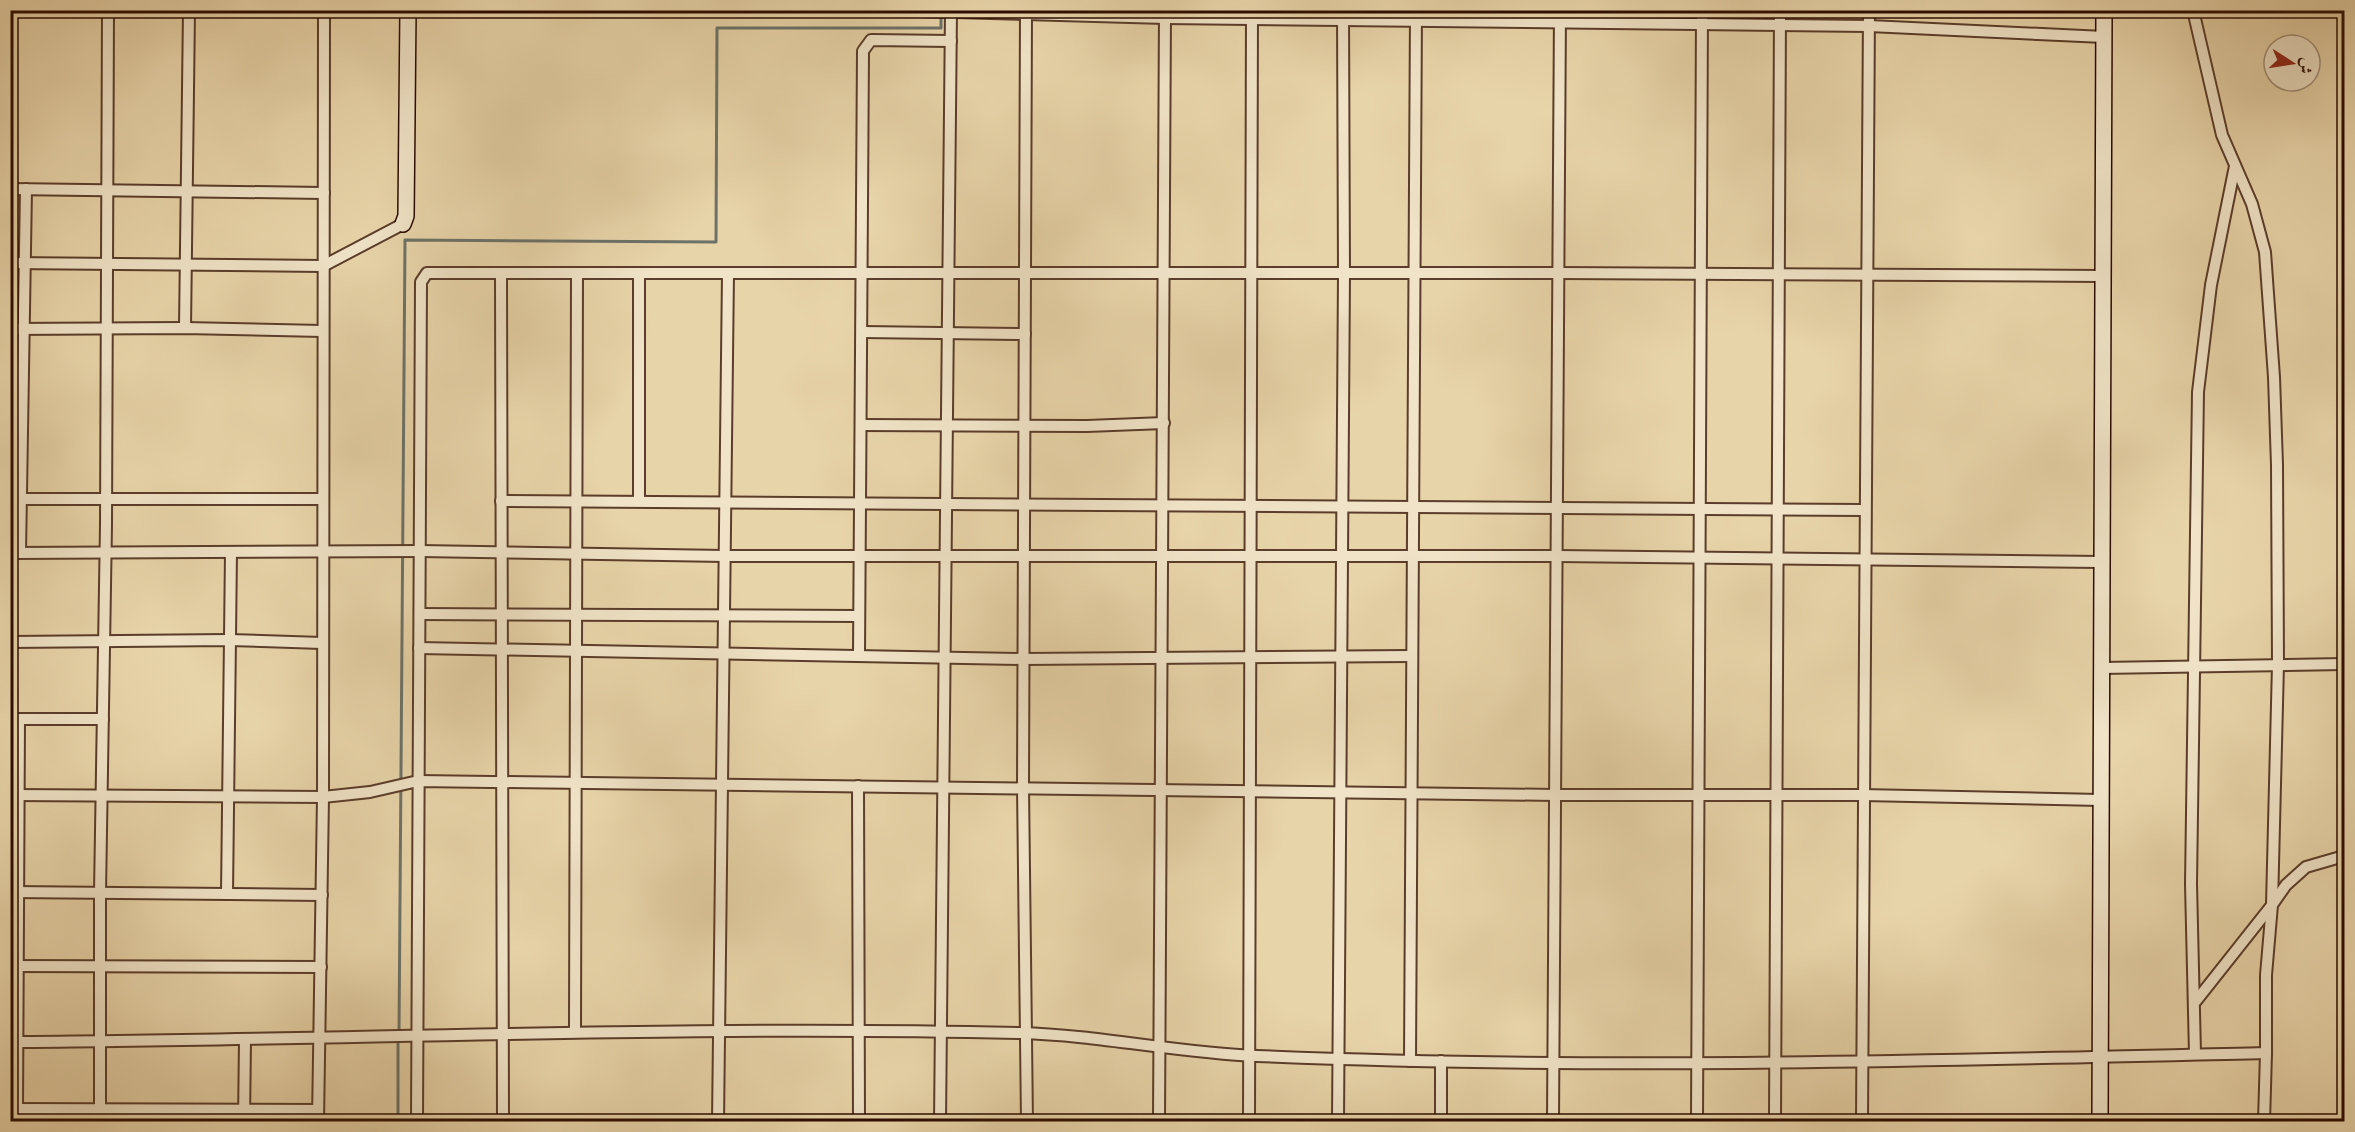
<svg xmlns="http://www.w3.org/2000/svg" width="2355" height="1132" font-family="Alegreya,Amiri,serif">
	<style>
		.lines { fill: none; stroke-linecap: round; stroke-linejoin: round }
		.stream { stroke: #6c7268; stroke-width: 3 }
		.street-casing { stroke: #5a3d2a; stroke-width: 14 }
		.secondary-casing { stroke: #2a0b00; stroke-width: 18 }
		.street { stroke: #f0e3c7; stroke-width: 10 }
		.secondary { stroke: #f0e3c7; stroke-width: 15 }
	</style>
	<rect width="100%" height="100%" fill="#e8d4a9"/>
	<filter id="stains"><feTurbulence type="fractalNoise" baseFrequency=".00333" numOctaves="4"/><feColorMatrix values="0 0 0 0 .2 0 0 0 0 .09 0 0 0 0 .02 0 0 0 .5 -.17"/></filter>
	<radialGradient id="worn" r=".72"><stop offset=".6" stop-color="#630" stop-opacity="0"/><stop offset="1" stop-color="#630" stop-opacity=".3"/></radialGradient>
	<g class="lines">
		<!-- stream -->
		<g class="stream">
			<path d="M399 1033 405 240 716 242 717 28H941V15"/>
			<path d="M398 1122V1039"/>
		</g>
		<!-- street casing -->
		<g class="street-casing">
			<g id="street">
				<path d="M884 10 1165 18 1869 26 2104 37"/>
				<path d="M1026 10 1023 787 1027 1122"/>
				<path d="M2193 10 2222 135 2252 204 2265 252 2274 377 2277 465 2278 664 2272 905 2196 1001"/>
				<path d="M10 189 324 193"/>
				<path d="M10 263 323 266 403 224"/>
				<path d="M501 274 503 1122"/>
				<path d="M185 328 189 10"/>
				<path d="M10 329 185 328 322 331"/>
				<path d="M862 332 1025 334"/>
				<path d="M861 425 1087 426 1164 423"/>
				<path d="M10 499H322"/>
				<path d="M501 501 1864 510"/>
				<path d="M639 501V273"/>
				<path d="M10 553 421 551 725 556H1557L2101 562"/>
				<path d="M20 553 26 189"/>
				<path d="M420 614 859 616"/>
				<path d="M10 642 229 640 322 643"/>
				<path d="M419 648 1023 659 1411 656"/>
				<path d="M859 655 863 51 871 40 951 41"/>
				<path d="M2101 668 2344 664"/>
				<path d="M10 719H103"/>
				<path d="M858 786 859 1122"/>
				<path d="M10 795 323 797 370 792 418 781 1556 795H1862L2100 800"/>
				<path d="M10 892 322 895"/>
				<path d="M227 894 231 552"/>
				<path d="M10 966 321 967"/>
				<path d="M575 1032 577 273"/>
				<path d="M10 1042C347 1040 683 1025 1020 1033 1099 1035 1178 1053 1257 1056 1593 1070 1930 1061 2266 1053V975L2272 905 2286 885 2306 867 2344 856"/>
				<path d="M2195 1054 2191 884 2198 392 2211 285 2235 166"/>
				<path d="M1410 1061 1416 10"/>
				<path d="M12 1109 318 1110"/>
				<path d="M17 1109 19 719"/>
				<path d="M100 1122V893L106 525 108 10"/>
				<path d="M244 1122 245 1039"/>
				<path d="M318 1122 323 797 324 10"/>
				<path d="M417 1122 421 282 427 273H1559L2102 276"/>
				<path d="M718 1122 728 273"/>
				<path d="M940 1122 951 10"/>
				<path d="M1159 1122 1165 10"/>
				<path d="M1249 1122 1252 10"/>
				<path d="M1338 1122 1344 274 1343 10"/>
				<path d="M1441 1122V1061"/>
				<path d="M1553 1122 1560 10"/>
				<path d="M1697 1122 1702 10"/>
				<path d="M1775 1122 1780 10"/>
				<path d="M1862 1122 1869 10"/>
				<path d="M2264 1122 2266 1053"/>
			</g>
		</g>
		<!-- secondary casing -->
		<g class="secondary-casing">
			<g id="secondary">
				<path d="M403 224 406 216 408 10"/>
				<path d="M2100 1122 2104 10"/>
			</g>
		</g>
		<!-- street -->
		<use href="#street" class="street"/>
		<!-- secondary -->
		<use href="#secondary" class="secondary"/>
	</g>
	<!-- margin -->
	<rect width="2355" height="1132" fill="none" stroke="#e8d4a9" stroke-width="36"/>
	<rect x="12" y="12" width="2331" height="1108" fill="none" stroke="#2a0b00" stroke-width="3"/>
	<rect x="18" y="18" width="2319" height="1096" fill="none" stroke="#2a0b00" stroke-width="1.5"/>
	<!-- north arrow -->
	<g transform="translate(2292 63) rotate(102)"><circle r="28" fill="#f0e3c7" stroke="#a18d77" stroke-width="1.5"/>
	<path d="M0-4.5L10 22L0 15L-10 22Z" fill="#8f2418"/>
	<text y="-9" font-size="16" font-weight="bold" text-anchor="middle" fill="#2a0b00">ش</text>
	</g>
	<rect width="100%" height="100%" filter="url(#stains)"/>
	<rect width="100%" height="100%" fill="url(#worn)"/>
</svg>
